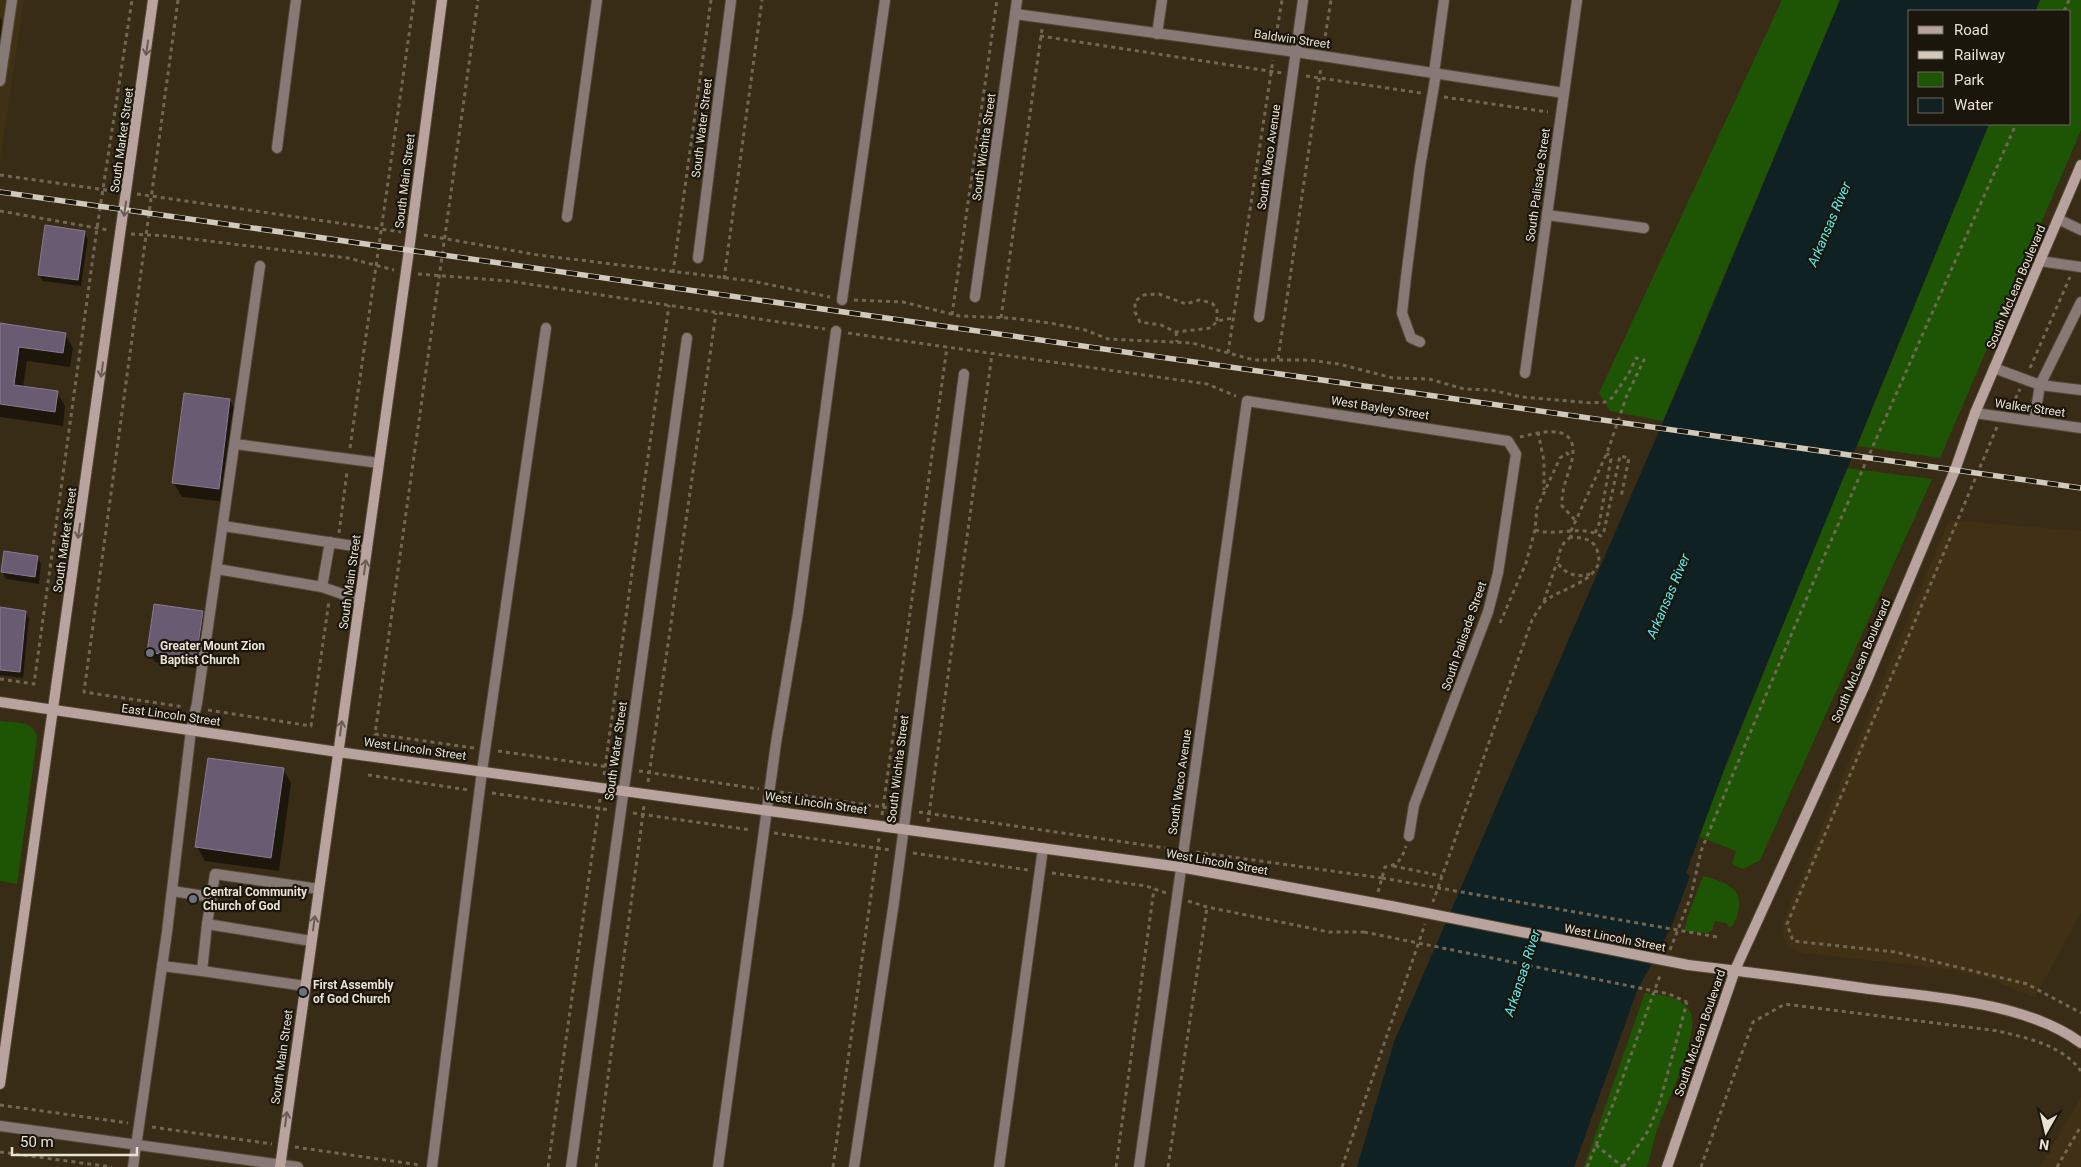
<svg xmlns="http://www.w3.org/2000/svg" width="2081" height="1167" font-family="Roboto,sans-serif">
	<style>
		.built { fill: #403114 }
		.green { fill: #1e5505 }
		.water { fill: #0f2122 }
		.shadow { fill: #0007 }
		.building { fill: #685b72; stroke: #887a92 }
		.lines { fill: none; stroke-linecap: round; stroke-linejoin: round }
		.lane-casing { stroke: #544934; stroke-width: 12 }
		.street-casing { stroke: #544934; stroke-width: 12 }
		.secondary-casing { stroke: #544934; stroke-width: 12 }
		.path { stroke: #716754; stroke-width: 3; stroke-dasharray: 4 4; stroke-linecap: butt }
		.lane { stroke: #877976; stroke-width: 10 }
		.street { stroke: #877976; stroke-width: 10 }
		.secondary { stroke: #b9a39e; stroke-width: 10 }
		.rail-casing { stroke: #d1c9ba; stroke-width: 5.5 }
		.rail { stroke: #1b160c; stroke-width: 4; stroke-dasharray: 11; stroke-linecap: butt }
		.secondary-bridge-casing { stroke: #544934; stroke-width: 12; stroke-linecap: butt }
		.path-bridge { stroke: #716754; stroke-width: 3; stroke-dasharray: 4 4; stroke-linecap: butt }
		.secondary-bridge { stroke: #b9a39e; stroke-width: 10 }
		.oneway { stroke: #6a5c55 }
		.worship-dot { fill: #6b7280; stroke: #1b160c; stroke-width: 2 }
		.labels { text-anchor: middle; stroke-width: 4.5; stroke-linejoin: round; paint-order: stroke }
		.street-label { font-size: 12px; fill: #e9e1d4; stroke: #1b160c }
		.poi-label { font-size: 12px; font-weight: bold; fill: #e9e1d4; stroke: #1b160c; text-anchor: start }
		.water-label { font-size: 14px; font-style: italic; fill: #5cebed; stroke: #1b160c }
	</style>
	<rect width="100%" height="100%" fill="#382c16"/>
	<!-- built -->
	<g class="built">
		<path d="M0 0H24L0 161Z"/>
		<path d="M1949 520 2081 531V912L2035 998 1987 978 1948 969 1803 953 1788 947 1783 936V924L1789 906Z"/>
		<path d="M2081 1097V1167H2040Z"/>
	</g>
	<!-- green -->
	<g class="green">
		<path d="M1782 0H1840L1663 421 1610 411 1599 393Z"/>
		<path d="M2040 0H2081V130L1940 458 1857 446 1989 124H2070V11H2036Z"/>
		<path d="M1846 468 1932 479 1760 860 1743 869 1732 864 1736 851 1698 836Z"/>
		<path d="M0 721C15 723 34 720 37 738L17 884 0 881Z"/>
		<path d="M1703 876C1719 881 1741 885 1739 906 1738 915 1736 922 1730 928L1726 923 1715 921 1712 931 1707 933 1684 931 1688 916Z"/>
		<path d="M1645 993C1662 995 1684 996 1691 1014 1700 1036 1662 1112 1655 1137 1652 1147 1650 1157 1647 1167H1584Z"/>
	</g>
	<!-- water -->
	<path class="water" d="M1840 0H2040L2035 11H1910V124H1989L1729 756 1686 873 1690 876 1671 927 1637 991 1574 1167H1357L1394 1042 1683 376Z"/>
	<!-- shadow -->
	<g class="shadow">
		<path d="M0 17 6 28 0 74Z"/>
		<path d="M84 232 88 239 81 286 43 281 39 274Z"/>
		<path d="M0 324 65 334 73 348 70 367 27 361 23 387 57 392 65 406 63 426 0 417Z"/>
		<path d="M230 400 238 415 227 502 182 497 173 482Z"/>
		<path d="M5 553 37 557 41 564 39 584 6 579 2 572Z"/>
		<path d="M0 609 26 612 29 619 23 678 0 675Z"/>
		<path d="M203 612 209 623 202 669 155 662 149 652Z"/>
		<path d="M283 769 291 783 279 871 205 861 197 847Z"/>
	</g>
	<!-- building -->
	<g class="building">
		<path d="M45 225 85 231 78 280 38 275Z"/>
		<path d="M0 323 66 333 63 353 19 347 14 385 58 391 55 412 0 404Z"/>
		<path d="M184 393 230 399 219 489 172 483Z"/>
		<path d="M4 551 38 556 35 577 1 572Z"/>
		<path d="M154 604 203 611 196 659 147 652Z"/>
		<path d="M0 607 26 611 20 672 0 670Z"/>
		<path d="M208 758 284 768 271 858 195 847Z"/>
	</g>
	<g class="lines">
		<!-- lane casing -->
		<g class="lane-casing">
			<g id="lane">
				<path d="M1157 34 1162 0"/>
				<path d="M1434 73 1444 0"/>
				<path d="M0 81 12 0"/>
				<path d="M277 148 296 0"/>
				<path d="M1547 215 1644 228"/>
				<path d="M567 217 597 0"/>
				<path d="M2058 219 2081 230"/>
				<path d="M2040 261 2081 267"/>
				<path d="M842 300 885 0"/>
				<path d="M1420 342 1411 338 1402 313 1406 277 1420 167 1436 74"/>
				<path d="M1994 368 2040 385 2081 390"/>
				<path d="M2034 421 2040 385 2081 302"/>
				<path d="M235 444 379 463"/>
				<path d="M223 526 367 548"/>
				<path d="M217 569 322 587 360 600"/>
				<path d="M322 587 330 542"/>
				<path d="M172 891 211 897"/>
				<path d="M207 924 202 971 305 986"/>
				<path d="M311 941 207 924 215 874 319 889"/>
				<path d="M162 966 202 971"/>
				<path d="M133 1167 167 932 191 730 197 703 260 266"/>
				<path d="M432 1167 482 771 546 328"/>
				<path d="M718 1167 776 743 798 613 836 331"/>
				<path d="M999 1167 1043 848"/>
			</g>
		</g>
		<!-- street casing -->
		<g class="street-casing">
			<g id="street">
				<path d="M1015 14 1296 52 1564 93"/>
				<path d="M698 258 731 0"/>
				<path d="M975 297 1017 0"/>
				<path d="M1259 317 1303 0"/>
				<path d="M1525 373 1577 0"/>
				<path d="M1975 413 2081 428"/>
				<path d="M0 1126 298 1167"/>
				<path d="M571 1167 687 338"/>
				<path d="M854 1167 894 902 964 374"/>
				<path d="M1139 1167 1247 401 1508 441 1516 454 1498 573 1488 612 1414 805 1409 836"/>
			</g>
		</g>
		<!-- secondary casing -->
		<g class="secondary-casing">
			<g id="secondary">
				<path d="M0 702 338 752 1180 867 1391 906"/>
				<path d="M1688 965C1749 972 1809 980 1869 989 1934 997 2028 1003 2081 1043"/>
				<path d="M0 1084 153 0"/>
				<path d="M280 1167 409 250 442 0"/>
				<path d="M1667 1167 1735 970 1864 687 1955 470 1975 413 2081 165"/>
			</g>
		</g>
		<!-- path -->
		<g class="path">
			<path d="M178 0 84 692 184 707"/>
			<path d="M2064 11 2069 0"/>
			<path d="M1040 36 1282 73"/>
			<path d="M1276 36 1282 0"/>
			<path d="M1324 44 1331 0"/>
			<path d="M1306 76 1421 93"/>
			<path d="M1444 97 1548 112"/>
			<path d="M0 175 113 191"/>
			<path d="M137 194 401 232"/>
			<path d="M0 211 108 230"/>
			<path d="M131 234 167 236 348 258 394 270"/>
			<path d="M424 235 538 255 752 281 830 297"/>
			<path d="M673 273 711 0"/>
			<path d="M418 274 509 281 825 329"/>
			<path d="M724 279 762 0"/>
			<path d="M854 300 903 302 959 316 1011 318 1050 323 1085 330 1108 339 1192 343 1254 360H1309L1339 364 1393 378 1429 379 1464 389 1491 390 1522 397 1592 403 1605 402 1612 398 1629 373 1636 358 1644 360 1627 395 1607 453 1570 533 1571 537C1582 538 1593 538 1597 550 1608 577 1567 587 1551 597 1542 602 1537 612 1532 620L1433 902"/>
			<path d="M952 315 997 0"/>
			<path d="M1001 318 1042 29"/>
			<path d="M1217 321V309L1212 303 1199 300 1186 304 1159 294 1144 295 1135 301V312L1140 322 1161 325 1176 332 1211 328 1217 321 1233 318"/>
			<path d="M1176 332 1177 342"/>
			<path d="M848 333 1207 384 1236 396"/>
			<path d="M1228 353 1273 60"/>
			<path d="M1278 359 1321 67"/>
			<path d="M2030 368 2070 277"/>
			<path d="M2012 406 2020 389"/>
			<path d="M1997 427 1787 924 1793 941 1895 952 2027 984 2081 1013"/>
			<path d="M1538 432 1544 461V490"/>
			<path d="M1520 437C1537 433 1574 422 1573 452 1572 470 1561 484 1562 506L1576 521"/>
			<path d="M350 448 414 0"/>
			<path d="M1535 530C1558 537 1578 524 1601 536L1604 531 1620 456 1629 458 1621 497"/>
			<path d="M339 533 347 472"/>
			<path d="M1595 533 1599 524 1611 459 1607 453"/>
			<path d="M1571 537C1561 543 1560 551 1557 562 1565 574 1576 578 1590 574"/>
			<path d="M1544 601 1557 562"/>
			<path d="M1500 623 1526 563 1535 530 1537 508 1560 458 1567 453 1571 458"/>
			<path d="M0 679 34 684 97 228 132 0"/>
			<path d="M208 710 311 726 329 601"/>
			<path d="M474 748 375 734 478 0"/>
			<path d="M498 751 616 768"/>
			<path d="M639 771 759 789"/>
			<path d="M368 775 469 790"/>
			<path d="M604 775 669 305"/>
			<path d="M648 782 716 313"/>
			<path d="M780 792 895 809"/>
			<path d="M492 793 610 810"/>
			<path d="M919 812 1172 849"/>
			<path d="M633 813 751 830"/>
			<path d="M882 815 947 347"/>
			<path d="M928 822 992 354"/>
			<path d="M774 833 890 850"/>
			<path d="M1196 852 1382 878"/>
			<path d="M913 853 1028 870"/>
			<path d="M1393 866 1442 876"/>
			<path d="M1052 873 1146 886 1166 893"/>
			<path d="M1378 892 1385 867C1399 865 1402 858 1406 846"/>
			<path d="M1188 901 1207 907 1329 932H1364"/>
			<path d="M1670 950 1691 896 1701 851 1758 714 1826 552 2016 124"/>
			<path d="M0 1105 128 1123"/>
			<path d="M152 1127 272 1144"/>
			<path d="M1596 1145 1623 1167"/>
			<path d="M295 1147 420 1165"/>
			<path d="M0 1152 112 1167"/>
			<path d="M548 1167 600 799"/>
			<path d="M596 1167 644 806"/>
			<path d="M833 1167 879 838"/>
			<path d="M1116 1167 1154 889"/>
			<path d="M1168 1167 1207 907"/>
			<path d="M1342 1167 1425 924"/>
			<path d="M1587 1167 1613 1104 1661 973"/>
			<path d="M1623 1167 1648 1131 1659 1105 1687 1002"/>
			<path d="M1701 1167 1753 1022 1785 1004 1998 1031C2027 1038 2062 1045 2081 1071"/>
			<path d="M2057 1167 2081 1126"/>
		</g>
		<!-- lane -->
		<use href="#lane" class="lane"/>
		<!-- street -->
		<use href="#street" class="street"/>
		<!-- secondary -->
		<use href="#secondary" class="secondary"/>
		<!-- rail casing -->
		<g class="rail-casing">
			<path id="rail" d="M0 192 2081 488"/>
		</g>
		<!-- rail -->
		<use href="#rail" class="rail"/>
		<!-- secondary-bridge casing -->
		<g class="secondary-bridge-casing">
			<path id="secondary-bridge" d="M1391 906 1688 965"/>
		</g>
		<!-- path-bridge -->
		<g class="path-bridge">
			<path d="M1382 878 1717 937"/>
			<path d="M1364 932 1669 994 1687 1002"/>
		</g>
		<!-- secondary-bridge -->
		<use href="#secondary-bridge" class="secondary-bridge"/>
	</g>
	<!-- one-way arrows -->
	<defs><path id="oneway-shaft" d="M-6 0H5M1.5-3L5.5 0L1.5 3" fill="none" stroke-width="1.6" stroke-linecap="round" stroke-linejoin="round" transform="scale(1.25)"/></defs>
	<g class="oneway">
		<use href="#oneway-shaft" transform="translate(147 48) rotate(98)"/>
		<use href="#oneway-shaft" transform="translate(125 209) rotate(98)"/>
		<use href="#oneway-shaft" transform="translate(102 370) rotate(98)"/>
		<use href="#oneway-shaft" transform="translate(79 531) rotate(98)"/>
		<use href="#oneway-shaft" transform="translate(365 567) rotate(-82)"/>
		<use href="#oneway-shaft" transform="translate(341 728) rotate(-82)"/>
		<use href="#oneway-shaft" transform="translate(314 923) rotate(-82)"/>
		<use href="#oneway-shaft" transform="translate(286 1119) rotate(-82)"/>
	</g>
	<!-- markers -->
	<g class="worship-dot">
		<circle cx="150" cy="653" r="5"/>
		<circle cx="193" cy="899" r="5"/>
		<circle cx="303" cy="992" r="5"/>
	</g>
	<g class="labels">
		<!-- street labels -->
		<g class="street-label">
			<text transform="translate(1292 39) rotate(8)" y="4">Baldwin Street</text>
			<text transform="translate(702 128) rotate(-83)" y="4">South Water Street</text>
			<text transform="translate(122 140) rotate(-82)" y="4">South Market Street</text>
			<text transform="translate(984 147) rotate(-82)" y="4">South Wichita Street</text>
			<text transform="translate(1269 157) rotate(-82)" y="4">South Waco Avenue</text>
			<text transform="translate(405 181) rotate(-83)" y="4">South Main Street</text>
			<text transform="translate(1538 185) rotate(-82)" y="4">South Palisade Street</text>
			<text transform="translate(2016 287) rotate(-67)" y="4">South McLean Boulevard</text>
			<text transform="translate(1380 408) rotate(9)" y="4">West Bayley Street</text>
			<text transform="translate(2030 408) rotate(8)" y="4">Walker Street</text>
			<text transform="translate(65 540) rotate(-82)" y="4">South Market Street</text>
			<text transform="translate(350 582) rotate(-82)" y="4">South Main Street</text>
			<text transform="translate(1464 636) rotate(-71)" y="4">South Palisade Street</text>
			<text transform="translate(1861 661) rotate(-67)" y="4">South McLean Boulevard</text>
			<text transform="translate(171 715) rotate(8)" y="4">East Lincoln Street</text>
			<text transform="translate(415 749) rotate(8)" y="4">West Lincoln Street</text>
			<text transform="translate(616 751) rotate(-82)" y="4">South Water Street</text>
			<text transform="translate(898 769) rotate(-83)" y="4">South Wichita Street</text>
			<text transform="translate(1180 782) rotate(-82)" y="4">South Waco Avenue</text>
			<text transform="translate(816 803) rotate(8)" y="4">West Lincoln Street</text>
			<text transform="translate(1217 862) rotate(10)" y="4">West Lincoln Street</text>
			<text transform="translate(1615 938) rotate(11)" y="4">West Lincoln Street</text>
			<text transform="translate(1700 1033) rotate(-71)" y="4">South McLean Boulevard</text>
			<text transform="translate(282 1057) rotate(-82)" y="4">South Main Street</text>
		</g>
		<!-- poi labels -->
		<g class="poi-label">
			<text x="160" y="650">Greater Mount Zion<tspan x="160" dy="14">Baptist Church</tspan></text>
			<text x="203" y="896">Central Community<tspan x="203" dy="14">Church of God</tspan></text>
			<text x="313" y="989">First Assembly<tspan x="313" dy="14">of God Church</tspan></text>
		</g>
		<!-- water labels -->
		<g class="water-label">
			<text transform="translate(1829 224) rotate(-67)" y="5">Arkansas River</text>
			<text transform="translate(1668 596) rotate(-67)" y="5">Arkansas River</text>
			<text transform="translate(1522 973) rotate(-72)" y="5">Arkansas River</text>
		</g>
	</g>
	<!-- legend -->
	<rect x="1908" y="10" width="162" height="115" fill="#1b160c" stroke="#6d675c"/>
	<rect x="1918" y="26" width="25" height="8" fill="#b9a39e" stroke="#6d675c"/>
	<text x="1954" y="35" font-size="15" fill="#e9e1d4">Road</text>
	<rect x="1918" y="51" width="25" height="8" fill="#d1c9ba" stroke="#6d675c"/>
	<text x="1954" y="60" font-size="15" fill="#e9e1d4">Railway</text>
	<rect x="1918" y="72" width="25" height="15" fill="#1e5505" stroke="#6d675c"/>
	<text x="1954" y="85" font-size="15" fill="#e9e1d4">Park</text>
	<rect x="1918" y="98" width="25" height="15" fill="#0f2122" stroke="#6d675c"/>
	<text x="1954" y="110" font-size="15" fill="#e9e1d4">Water</text>
	<!-- north arrow -->
	<g transform="translate(2046 1132) rotate(188)" stroke="#1b160c" stroke-width="4" paint-order="stroke">
	<path d="M0-4L9 19L0 12L-9 19Z" fill="#e9e1d4"/>
	<text y="-8" font-size="14" font-weight="bold" text-anchor="middle" fill="#e9e1d4">N</text>
	</g>
	<!-- scale -->
	<path d="M12 1147v8h125v-8" fill="none" stroke="#e9e1d4" stroke-width="2.5"/>
	<text x="20" y="1147" font-size="15" fill="#e9e1d4" stroke="#1b160c" stroke-width="4" paint-order="stroke">50 m</text>
</svg>
